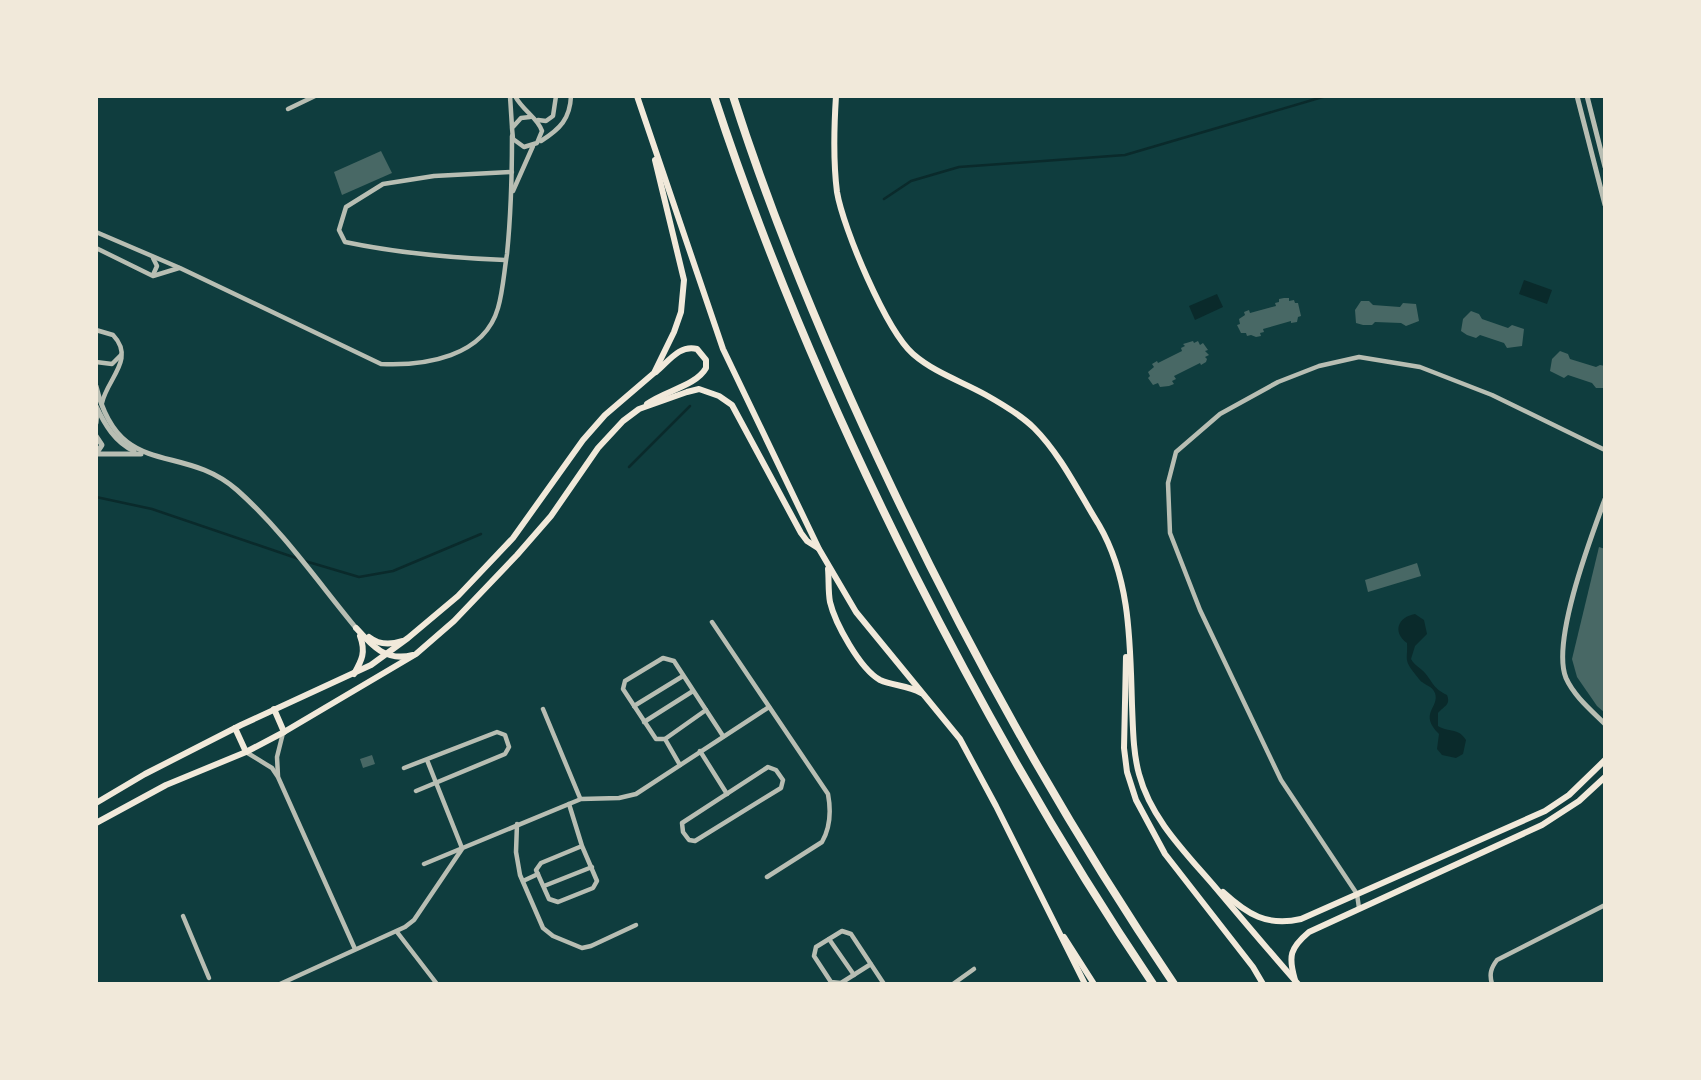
<svg xmlns="http://www.w3.org/2000/svg" width="1701" height="1080" font-family="'Titillium Web',sans-serif">
	<style>
		.water { fill: #0a2a2b }
		.lines { fill: none; stroke-linecap: round; stroke-linejoin: round }
		.stream { stroke: #0a2a2b; stroke-width: 2.5 }
		.building { fill: #486865 }
		.minor { stroke: #b8beb3; stroke-width: 4.5 }
		.tertiary { stroke: #b8beb3; stroke-width: 5 }
		.secondary { stroke: #f1e9da; stroke-width: 6 }
		.primary { stroke: #f1e9da; stroke-width: 6 }
		.motorway { stroke: #f1e9da; stroke-width: 8 }
	</style>
	<rect width="100%" height="100%" fill="#0f3d3e"/>
	<!-- water -->
	<g class="water">
		<path d="M1524 280 1552 290 1547 304 1519 294Z"/>
		<path d="M1217 294 1223 307 1195 320 1189 306Z"/>
		<path d="M1415 614 1424 620 1427 634 1415 646 1411 659C1415 666 1421 668 1425 673 1434 684 1433 688 1447 695 1451 705 1444 706 1438 713V726C1449 733 1458 727 1466 740L1463 754 1456 758 1442 755 1437 749 1439 734C1418 713 1440 708 1435 693 1432 686 1427 686 1422 682 1421 682 1416 675 1415 674 1403 659 1408 659 1407 643 1392 632 1398 617 1415 614Z"/>
	</g>
	<g class="lines">
		<!-- stream -->
		<g class="stream">
			<path d="M884 199 911 181 959 167 1125 155 1326 96"/>
			<path d="M629 467 690 406"/>
			<path d="M96 497 152 509 299 559"/>
			<path d="M305 561 359 577 393 571 481 534"/>
		</g>
	</g>
	<!-- building -->
	<g class="building">
		<path d="M381 151 392 173 342 195 334 172Z"/>
		<path d="M1284 298H1289V301L1294 300 1295 303H1298L1301 316 1298 317 1297 322 1291 323V321L1263 329 1264 332 1260 333 1261 336 1256 337 1251 335 1247 336 1246 333H1241L1237 325 1240 324 1239 319 1245 315 1244 312 1249 310 1250 313 1276 306 1275 303 1279 302V299Z"/>
		<path d="M1361 301H1369L1373 305 1400 307 1403 303 1416 304 1419 321 1406 326 1401 323 1375 322 1372 325H1363L1356 323 1355 310Z"/>
		<path d="M1471 311 1479 314 1482 319 1508 328 1512 325 1524 329 1522 346 1507 348 1504 343 1480 335 1476 338 1467 335 1461 331 1463 319Z"/>
		<path d="M1193 341 1194 343 1198 341 1200 345 1203 343 1208 350 1205 351 1209 355 1205 357 1207 359 1206 362 1201 365 1200 363 1174 376 1176 379 1172 381 1174 384 1169 386 1160 387 1158 383 1153 385 1148 378 1150 376 1148 372 1154 367 1152 364 1157 361 1158 363 1182 351 1181 348 1185 346 1183 344Z"/>
		<path d="M1560 351 1568 354 1570 359 1596 367 1600 365 1605 366V388H1596L1592 383 1568 375 1564 378 1550 371 1552 359Z"/>
		<path d="M1599 547 1605 549V713L1597 706 1577 677 1572 659Z"/>
		<path d="M1417 563 1421 576 1368 592 1365 580Z"/>
		<path d="M372 755 375 764 363 768 360 759Z"/>
	</g>
	<g class="lines">
		<!-- minor -->
		<g class="minor">
			<path d="M510 96 512 127"/>
			<path d="M515 96C523 111 538 118 542 131L537 143 524 147 513 139 512 128 521 118 530 117"/>
			<path d="M288 109 315 96"/>
			<path d="M538 120 546 121 553 116 556 96"/>
			<path d="M541 141C560 129 570 119 571 96"/>
			<path d="M513 191 533 146"/>
			<path d="M96 232 180 268 381 364C425 366 484 357 498 308 503 291 504 272 507 254 511 214 512 175 512 136"/>
			<path d="M96 248 153 276 179 268"/>
			<path d="M153 258 157 266 153 275"/>
			<path d="M505 260C452 258 398 253 345 242L339 230 346 207 383 184 434 176 512 172"/>
			<path d="M96 330 113 335C136 359 107 379 102 403"/>
			<path d="M96 362 112 364 121 355"/>
			<path d="M712 622 828 794C831 810 830 828 822 842L767 877"/>
			<path d="M634 706 683 676"/>
			<path d="M543 709 580 798"/>
			<path d="M644 722 693 691"/>
			<path d="M665 739 706 710"/>
			<path d="M700 751 727 794"/>
			<path d="M246 752 272 768 278 777 355 949"/>
			<path d="M427 760 462 848"/>
			<path d="M680 765 665 739H656L623 689 625 681 663 658 674 661 723 736"/>
			<path d="M768 767 776 770 783 780 781 788 695 841 689 840 683 832 682 823Z"/>
			<path d="M404 768 497 732 505 735 509 747 505 754 416 791"/>
			<path d="M278 776 277 757 283 733"/>
			<path d="M569 804 582 846 597 881 593 888 558 902 549 899 536 870 541 863 582 846"/>
			<path d="M517 824 516 852 520 875 543 928 553 936 582 948 591 946 636 925"/>
			<path d="M424 864 581 799 619 798 636 794 769 707"/>
			<path d="M523 881 538 874"/>
			<path d="M544 886 592 867"/>
			<path d="M1359 908 1357 894 1281 780 1200 610 1170 533 1168 483 1176 452 1220 414 1278 382 1319 366 1359 357 1420 367 1492 395 1605 450"/>
			<path d="M183 916 209 978"/>
			<path d="M397 932 437 984"/>
			<path d="M829 939 854 975"/>
			<path d="M871 964 841 983 831 982 814 956 816 947 842 931 851 934 884 984"/>
			<path d="M280 984 405 927 414 920 462 849"/>
			<path d="M953 984 974 969"/>
			<path d="M1492 984C1489 974 1491 968 1497 960L1605 905"/>
		</g>
		<!-- tertiary -->
		<g class="tertiary">
			<path d="M1577 96 1605 205"/>
			<path d="M1587 96 1605 167"/>
			<path d="M96 386C119 481 181 441 237 490 282 530 318 582 356 628"/>
			<path d="M96 406C105 425 115 442 134 451"/>
			<path d="M96 423 97 412"/>
			<path d="M96 436 102 445 96 454"/>
			<path d="M96 454H141"/>
			<path d="M1605 499C1591 537 1551 642 1566 678 1574 696 1591 710 1605 724"/>
		</g>
		<!-- secondary -->
		<g class="secondary">
			<path d="M1223 892C1247 914 1267 927 1301 919L1545 811 1569 795 1605 760"/>
			<path d="M1295 980C1288 956 1290 948 1309 932L1542 825 1579 801 1605 777"/>
		</g>
		<!-- primary -->
		<g class="primary">
			<path d="M637 96 723 349 819 549 856 612 960 739 996 806 1085 984"/>
			<path d="M836 96C834 127 833 161 837 192 843 228 886 330 913 354 935 373 961 381 986 395 1002 404 1021 415 1034 428 1061 455 1079 493 1099 525 1131 580 1130 644 1132 705 1133 728 1133 752 1139 774 1151 819 1185 852 1215 887 1242 919 1270 952 1298 984"/>
			<path d="M647 404C664 391 696 386 706 368V360L697 349C680 344 668 362 656 372"/>
			<path d="M828 569C829 580 828 591 830 602 835 623 860 669 880 680 893 686 908 685 921 693"/>
			<path d="M356 628C372 646 386 662 413 655"/>
			<path d="M369 637C379 645 390 645 402 641"/>
			<path d="M1126 657 1124 748 1127 772 1136 800 1165 854 1253 967 1263 984"/>
			<path d="M354 674C362 660 366 652 360 636"/>
			<path d="M274 709 284 732"/>
			<path d="M235 728 246 752"/>
			<path d="M96 803 145 774 241 725 371 665 408 638 458 596 513 538 583 440 605 415 654 373 674 332 681 312 684 280 655 160"/>
			<path d="M96 823 166 785 246 752 284 732 416 654 454 621 517 555 551 516 598 448 623 421 639 409 687 392 699 389 719 396 732 405 801 533 807 541 818 548"/>
			<path d="M1064 937 1094 984"/>
		</g>
		<!-- motorway -->
		<g class="motorway">
			<path d="M714 96C768 261 836 418 914 573 986 715 1064 852 1153 984"/>
			<path d="M733 96C776 231 831 360 892 488 974 660 1067 826 1174 984"/>
		</g>
	</g>
	<!-- border -->
	<rect width="1701" height="1080" fill="none" stroke="#f1e9da" stroke-width="196"/>
</svg>
